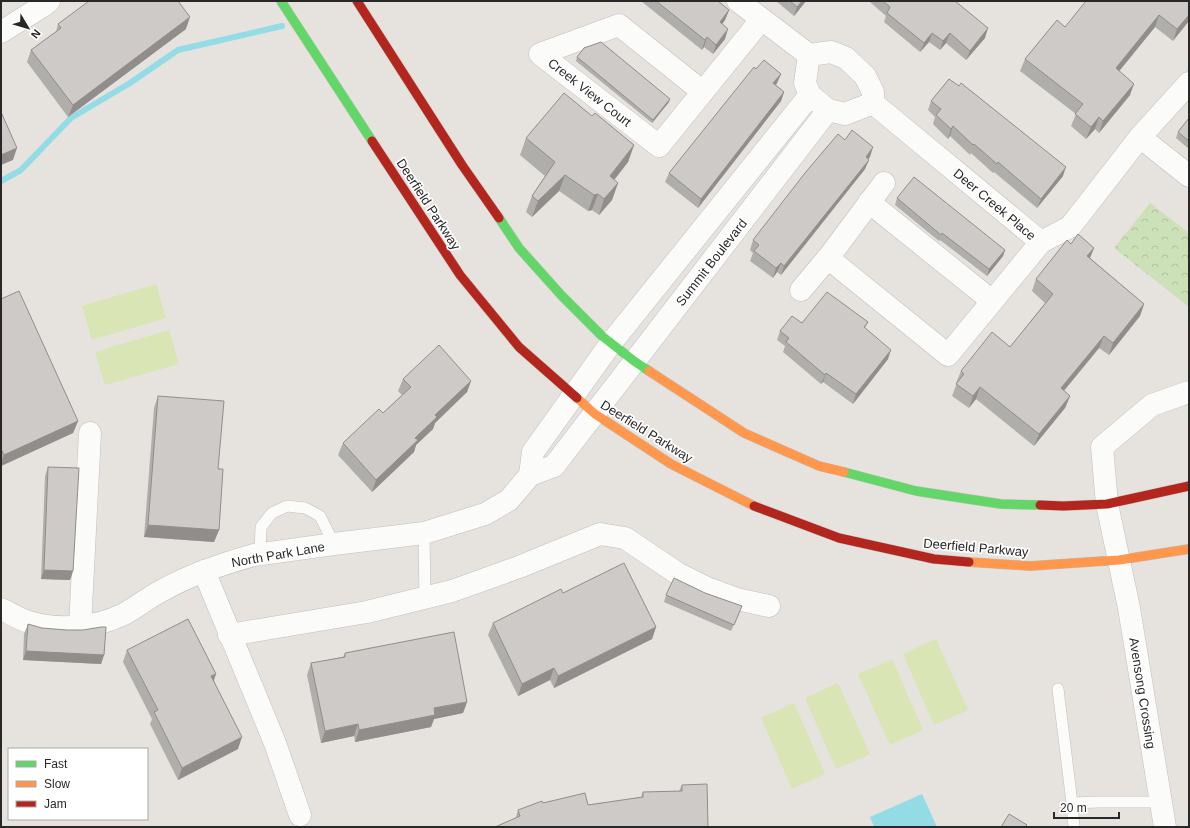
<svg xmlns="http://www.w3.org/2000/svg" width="1190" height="828" font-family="Helvetica,sans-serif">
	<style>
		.park { fill: url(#park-crowns) }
		.pitch { fill: #d9e5b5 }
		.water { fill: #93dce6 }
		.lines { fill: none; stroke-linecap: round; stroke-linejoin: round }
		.stream { stroke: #93dce6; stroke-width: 6 }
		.lane-casing { stroke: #c0bfbf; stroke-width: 12 }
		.street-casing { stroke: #c0bfbf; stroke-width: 23 }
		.fast-casing { stroke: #c0bfbf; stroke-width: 10 }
		.slow-casing { stroke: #c0bfbf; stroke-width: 10 }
		.jam-casing { stroke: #c0bfbf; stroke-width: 10 }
		.lane { stroke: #fbfbfa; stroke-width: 11 }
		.street { stroke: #fbfbfa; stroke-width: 22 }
		.fast { stroke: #63d668; stroke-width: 9 }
		.slow { stroke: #ff974d; stroke-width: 9 }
		.jam { stroke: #b3261e; stroke-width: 9 }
		.wall { fill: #b0aeab }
		.shaded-wall { fill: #908d8b }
		.building { fill: #cdcac7; stroke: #908d8b }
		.labels { text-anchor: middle; stroke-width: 3.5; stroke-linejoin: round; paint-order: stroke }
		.street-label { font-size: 13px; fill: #282828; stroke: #fff }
	</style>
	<defs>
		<pattern id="park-crowns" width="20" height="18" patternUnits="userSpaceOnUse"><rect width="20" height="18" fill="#cde1b8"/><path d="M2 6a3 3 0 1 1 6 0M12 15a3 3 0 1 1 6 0" fill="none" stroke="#b0c19e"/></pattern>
	</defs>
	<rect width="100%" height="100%" fill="#e6e2de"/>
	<!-- park -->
	<path class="park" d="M1150 203 1189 233V307L1114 248Z"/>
	<!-- pitch -->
	<g class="pitch">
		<path d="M156 284 166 318 92 340 82 306Z"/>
		<path d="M169 330 179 364 105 385 95 352Z"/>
		<path d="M936 639 968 710 934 725 903 654Z"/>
		<path d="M892 659 923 730 890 745 858 674Z"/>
		<path d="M838 683 870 754 836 769 805 698Z"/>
		<path d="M794 703 825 774 792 789 761 718Z"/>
	</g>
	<!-- water -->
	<path class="water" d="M922 794 937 827H874L870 817Z"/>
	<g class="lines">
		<!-- stream -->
		<path class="stream" d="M1 181 21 170 71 118 130 83 178 50 282 26"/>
		<!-- lane casing -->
		<g class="lane-casing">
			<g id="lane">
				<path d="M424 533 425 597"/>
				<path d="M260 555 261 527 272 513 287 506 305 508 320 516 334 544"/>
				<path d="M1058 689 1072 803 1099 802H1161"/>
				<path d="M1072 803 1074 827"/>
			</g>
		</g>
		<!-- street casing -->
		<g class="street-casing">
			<g id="street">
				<path d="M738 1 809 55 831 52 846 58 865 76 873 92V103L1041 242 1070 227 1140 137 1189 83"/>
				<path d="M1 32 43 6 49 1"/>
				<path d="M809 55 805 83 810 95 828 110 845 114 873 103"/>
				<path d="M703 92 619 25 540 54 659 146 761 20"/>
				<path d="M810 95 611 343 533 452 530 475 554 466 828 110"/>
				<path d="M1140 137 1189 176"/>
				<path d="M869 202 992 301"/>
				<path d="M828 258 948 355 1041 242"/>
				<path d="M801 290 828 258 884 183"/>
				<path d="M204 571 275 743 300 815"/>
				<path d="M1 609C10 613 19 619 29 622 58 631 96 628 124 614 137 607 149 597 163 590 191 574 222 564 254 555L334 544 424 533 485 514 509 500 530 475"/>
				<path d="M80 627 90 433"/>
				<path d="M229 635 367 612 452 591 519 567 600 534 625 538 677 573 707 588 737 599 769 606"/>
				<path d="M1165 827 1129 608 1107 504 1102 447 1152 405 1189 392"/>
			</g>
		</g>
		<!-- fast casing -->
		<g class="fast-casing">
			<g id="fast">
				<path d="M281 1 372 141"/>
				<path d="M499 218 519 248 562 296 602 336 634 361 649 371"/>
				<path d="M844 472 916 491 1001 504 1040 505"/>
			</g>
		</g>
		<!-- slow casing -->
		<g class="slow-casing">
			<g id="slow">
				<path d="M649 371 744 433 819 466 844 472"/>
				<path d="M577 398 595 414 671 464 754 506"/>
				<path d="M969 562 1030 566 1119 560 1189 549"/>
			</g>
		</g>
		<!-- jam casing -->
		<g class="jam-casing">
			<g id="jam">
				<path d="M357 1 462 165 499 218"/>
				<path d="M372 141 460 275 519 347 577 398"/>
				<path d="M1040 505 1063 506 1107 504 1189 486"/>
				<path d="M754 506 839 538 934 559 969 562"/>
			</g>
		</g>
		<!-- lane -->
		<use href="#lane" class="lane"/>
		<!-- street -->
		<use href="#street" class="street"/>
		<!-- fast -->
		<use href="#fast" class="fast"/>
		<!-- slow -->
		<use href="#slow" class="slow"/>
		<!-- jam -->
		<use href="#jam" class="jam"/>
	</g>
	<!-- wall -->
	<g class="wall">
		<path d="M641 1H718L729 10 725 20 722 24 725 39 713 54 704 47 702 50Z"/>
		<path d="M776 1H806L794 16Z"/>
		<path d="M870 1H955L985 38 966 60 946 43 940 50 929 42 920 52 884 22 886 16 870 2Z"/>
		<path d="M1189 1 1173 41 1155 27 1119 71 1130 95 1099 133 1095 129 1086 139 1071 126 1076 114 1020 71 1025 59 1065 27Z"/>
		<path d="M58 24 186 29 68 117 27 62 31 50 56 32Z"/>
		<path d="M577 57 669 102 652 123 576 61Z"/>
		<path d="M756 69 781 74 777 83 776 85 784 92 781 101 698 208 665 182 669 173Z"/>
		<path d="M931 101 1063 176 1037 208 994 172 993 173 971 153 970 155 950 136 948 139 933 124 935 117 928 110Z"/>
		<path d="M592 116 634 145 628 162 614 180 618 183 612 200 599 215 592 210 588 211 559 191 532 217 526 212 532 196 545 176 520 155 526 138Z"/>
		<path d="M1189 118V149L1176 138 1178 132Z"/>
		<path d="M845 140 870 157 868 159 865 169 781 275 777 272 773 278 750 261 753 253 750 250 753 240Z"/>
		<path d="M897 198 1005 250 1003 256 987 276 940 240 939 241 895 205Z"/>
		<path d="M1071 244 1094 248 1090 258 1144 304 1140 316 1109 355 1099 348 1064 391 1070 396 1065 408 1034 446 976 399 969 408 952 396 957 383H956L961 371 1010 347 1045 303 1032 291 1036 279Z"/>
		<path d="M1 299 78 421 73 433 1 466Z"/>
		<path d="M868 322 865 328 888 359 853 404 823 382 821 384 783 352 785 346 777 340 780 331 802 323Z"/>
		<path d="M403 379 471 381 467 392 435 423 433 429 416 445 414 452 372 492 338 455 343 443 383 413 402 395 398 391Z"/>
		<path d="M158 396 218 469 219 530 214 542 144 537 154 408Z"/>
		<path d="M48 467 73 571 70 580 41 579 45 476Z"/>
		<path d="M563 593 656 627 652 639 554 688 550 680 518 696 488 635 493 623Z"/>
		<path d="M705 593 742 606 731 631 664 602 666 595Z"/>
		<path d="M28 624 104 655 101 664 23 660 24 634Z"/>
		<path d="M127 650 214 680 238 749 178 780 150 724 152 719 123 662Z"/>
		<path d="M345 653 467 702 463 713 434 719 431 727 355 742 354 736 321 743 307 675 311 663 343 657Z"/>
		<path d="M682 785 708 827 516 818V817L518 810 543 803 588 805 641 797 643 792 679 791Z"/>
	</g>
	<!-- shaded-wall -->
	<g class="shaded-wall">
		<path d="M802 1H806L794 16 797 7Z"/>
		<path d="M729 10 725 20 717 31 720 22Z"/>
		<path d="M1159 15 1155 27 1112 80 1116 68Z"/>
		<path d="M1189 15V21L1173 41 1177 29Z"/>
		<path d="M190 17 186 29 68 117 73 105Z"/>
		<path d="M988 28 985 38 966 60 970 51Z"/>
		<path d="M728 29 725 39 713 54 716 45Z"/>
		<path d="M932 33 929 42 920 52 924 43Z"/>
		<path d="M950 33 946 43 940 50 943 41Z"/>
		<path d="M707 37 704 47 702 50 705 40Z"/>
		<path d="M781 74 777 83 770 92 773 83Z"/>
		<path d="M1134 84 1130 95 1099 133 1103 121Z"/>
		<path d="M784 92 781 101 698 208 701 199Z"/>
		<path d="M670 99 669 102 652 123 653 120Z"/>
		<path d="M1099 117 1095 129 1086 139 1091 127Z"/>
		<path d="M953 126 950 136 948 139 951 129Z"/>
		<path d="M634 145 628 162 604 193 610 176Z"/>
		<path d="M873 147 870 157 862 166 866 157Z"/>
		<path d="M17 148 13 160 1 165V155Z"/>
		<path d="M869 160 865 169 781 275 784 266Z"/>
		<path d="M1066 167 1063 176 1037 208 1041 199Z"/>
		<path d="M565 175 559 191 532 217 538 201Z"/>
		<path d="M618 183 612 200 599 215 604 199Z"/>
		<path d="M598 194 592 210 588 211 594 195Z"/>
		<path d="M1094 248 1089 260 1087 256Z"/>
		<path d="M1005 250 1003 256 987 276 989 269Z"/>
		<path d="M781 263 777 272 773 278 776 268Z"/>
		<path d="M1144 304 1140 316 1109 355 1113 343Z"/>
		<path d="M1104 336 1099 348 1056 400 1061 388Z"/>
		<path d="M891 350 888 359 853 404 856 394Z"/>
		<path d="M826 373 823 382 821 384 825 375Z"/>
		<path d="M471 381 467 392 435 423 433 429 416 445 414 452 372 492 376 480 415 438 435 415Z"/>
		<path d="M980 387 976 399 969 408 973 396Z"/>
		<path d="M1070 396 1065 408 1034 446 1039 434Z"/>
		<path d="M78 421 73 433 1 466V463L4 455Z"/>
		<path d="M148 525 219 530 214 542 144 537Z"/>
		<path d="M44 570 73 571 70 580 41 579Z"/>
		<path d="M656 627 652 639 554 688 558 676Z"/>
		<path d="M26 651 104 655 101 664 23 660Z"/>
		<path d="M554 668 550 680 518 696 522 684Z"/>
		<path d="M216 674 212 686 211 676Z"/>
		<path d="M467 702 463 713 434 719 431 727 355 742 359 730 434 708Z"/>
		<path d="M358 724 354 736 321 743 325 731Z"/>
		<path d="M242 737 238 749 178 780 182 768Z"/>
	</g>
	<!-- building -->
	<g class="building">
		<path d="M89 1H178L190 17 73 105 31 50 61 28 58 24Z"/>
		<path d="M656 1H718L729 10 720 22 728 29 716 45 707 37 705 40Z"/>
		<path d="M790 1H802L797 7Z"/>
		<path d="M883 1H955L988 28 970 51 950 33 943 41 932 33 924 43 887 13 890 7Z"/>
		<path d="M1086 1H1189V15L1177 29 1159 15 1116 68 1134 84 1103 121 1099 117 1091 127 1075 114 1083 104 1025 59 1057 20 1065 27Z"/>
		<path d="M601 42 670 99 653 120 577 57 584 48Z"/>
		<path d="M764 60 781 74 773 83 784 92 701 199 669 173 754 67 756 69Z"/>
		<path d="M949 79 959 86 961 83 1066 167 1041 199 998 162 997 164 974 144 973 145 953 126 951 129 936 115 941 109 931 101Z"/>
		<path d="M564 93 592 116 595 113 634 145 610 176 618 183 604 199 598 194 594 195 565 175 538 201 532 196 555 162 526 138Z"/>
		<path d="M1 112 17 148 1 155Z"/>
		<path d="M1189 118V141L1178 132Z"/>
		<path d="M852 130 873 147 866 157 869 160 784 266 781 263 776 268 754 251 759 245 753 240 805 173 838 134 845 140Z"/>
		<path d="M914 177 1005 250 989 269 942 233 941 235 897 198Z"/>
		<path d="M1078 234 1094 248 1087 256 1144 304 1113 343 1104 336 1061 388 1070 396 1039 434 980 387 973 396 956 384 964 374 961 371 992 332 1010 347 1053 294 1036 279 1067 240 1071 244Z"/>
		<path d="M19 291 78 421 4 455 1 449V299Z"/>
		<path d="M827 292 868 322 864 327 891 350 856 394 826 373 825 375 786 342 789 338 780 331 792 316 802 323Z"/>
		<path d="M439 345 471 381 435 415 437 417 415 438 418 440 376 480 343 443 379 409 383 413 411 387 403 379Z"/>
		<path d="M158 396 224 401 218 469H223L219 530 148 525Z"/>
		<path d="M48 467 79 468 73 571 44 570Z"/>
		<path d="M624 563 656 627 558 676 554 668 522 684 493 623 561 589 563 593Z"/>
		<path d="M674 578 705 593 742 606 734 625 666 595Z"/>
		<path d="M188 619 216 674 211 676 242 737 182 768 154 712 158 710 127 650Z"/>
		<path d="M28 624 42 628 67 630H83L101 627H106L104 655 26 651Z"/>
		<path d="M454 632 467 702 434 708 435 715 359 730 358 724 325 731 311 663 345 657V653Z"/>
		<path d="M707 784 708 827H495L520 816 518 810 542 801 543 803 585 793 588 805 643 797V792L682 791V785Z"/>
		<path d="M1009 814 1027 825 1025 827H1001Z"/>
	</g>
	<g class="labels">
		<!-- street labels -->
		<g class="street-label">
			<text transform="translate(590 92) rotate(38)" y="5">Creek View Court</text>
			<text transform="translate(429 204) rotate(57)" y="5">Deerfield Parkway</text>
			<text transform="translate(995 204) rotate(40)" y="5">Deer Creek Place</text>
			<text transform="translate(711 262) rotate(-52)" y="5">Summit Boulevard</text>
			<text transform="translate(647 431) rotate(32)" y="5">Deerfield Parkway</text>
			<text transform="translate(976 547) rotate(5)" y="5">Deerfield Parkway</text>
			<text transform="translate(278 554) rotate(-10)" y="5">North Park Lane</text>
			<text transform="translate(1143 693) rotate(81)" y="5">Avensong Crossing</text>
		</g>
	</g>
	<!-- border -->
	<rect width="1190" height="828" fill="none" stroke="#282828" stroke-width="4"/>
	<!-- legend -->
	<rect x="8" y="748" width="140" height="72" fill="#ffffff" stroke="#a9a9a9"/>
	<rect x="16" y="761" width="20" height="6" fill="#63d668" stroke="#a9a9a9"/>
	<text x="44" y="768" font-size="12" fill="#282828">Fast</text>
	<rect x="16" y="781" width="20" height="6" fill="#ff974d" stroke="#a9a9a9"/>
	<text x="44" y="788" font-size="12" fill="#282828">Slow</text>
	<rect x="16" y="801" width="20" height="6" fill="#b3261e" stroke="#a9a9a9"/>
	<text x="44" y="808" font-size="12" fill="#282828">Jam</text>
	<!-- north arrow -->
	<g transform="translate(28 28) rotate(128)" stroke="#ffffff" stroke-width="3" paint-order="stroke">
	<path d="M0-3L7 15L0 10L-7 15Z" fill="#282828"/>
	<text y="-6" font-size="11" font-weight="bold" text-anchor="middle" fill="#282828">N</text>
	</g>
	<!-- scale -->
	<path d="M1054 812v6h65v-6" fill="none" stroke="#282828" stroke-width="2"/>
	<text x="1060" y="812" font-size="12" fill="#282828" stroke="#ffffff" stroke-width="3" paint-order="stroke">20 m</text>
</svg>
